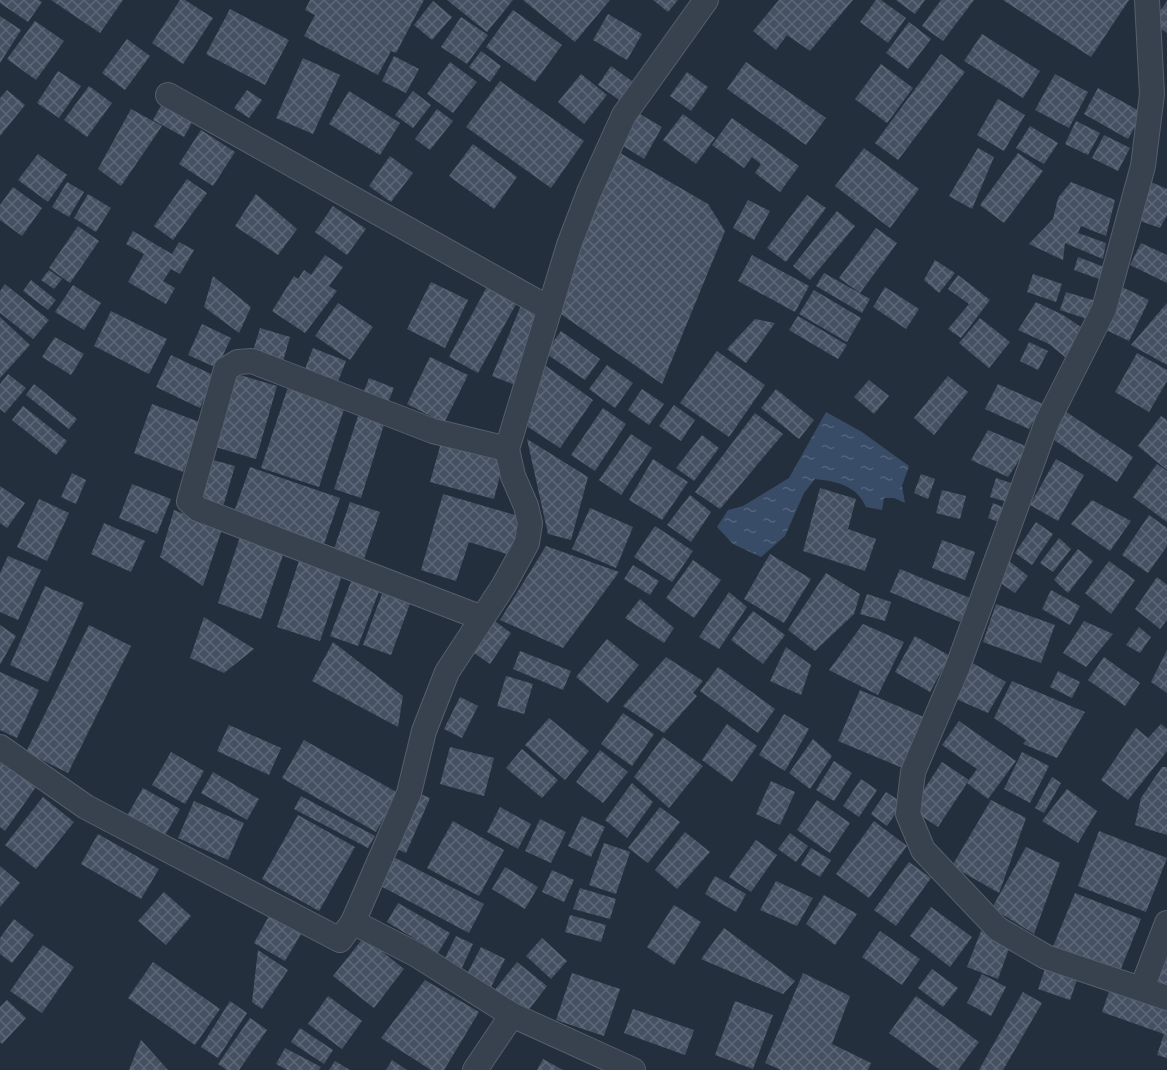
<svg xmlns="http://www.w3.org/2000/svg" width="1167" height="1070" font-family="'Golos Text',sans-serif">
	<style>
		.water { fill: url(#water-ripples) }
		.building { fill: url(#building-cross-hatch) }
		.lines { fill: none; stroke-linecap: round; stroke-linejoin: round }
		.minor-casing { stroke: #565f6c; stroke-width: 26 }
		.minor { stroke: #38414e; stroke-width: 24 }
	</style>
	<defs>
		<pattern id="water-ripples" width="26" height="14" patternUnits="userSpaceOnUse" patternTransform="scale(1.5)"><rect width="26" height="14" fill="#394c67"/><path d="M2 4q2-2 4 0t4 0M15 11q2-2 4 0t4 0" fill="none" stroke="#53647b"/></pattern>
		<pattern id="building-cross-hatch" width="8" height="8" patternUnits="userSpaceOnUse" patternTransform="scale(1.5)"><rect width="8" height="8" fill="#455162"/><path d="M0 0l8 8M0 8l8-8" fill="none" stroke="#5d6877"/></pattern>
	</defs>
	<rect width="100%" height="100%" fill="#242f3e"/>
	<!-- water -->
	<path class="water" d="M826 412 862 432 909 466 902 486 905 503 894 498H884L882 510 866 507C857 486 837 481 815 479L804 493 785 536 761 557 733 544 717 527 728 510 743 506 789 478Z"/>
	<!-- building -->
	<g class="building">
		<path d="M0 0H39L42 2 28 22 0 3Z"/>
		<path d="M51 0H123L100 33Z"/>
		<path d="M180 0H185L213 18 183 64 152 43Z"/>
		<path d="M310 0H424L396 53 391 51 378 75 304 36 315 15 305 10Z"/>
		<path d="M447 0H513L487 32Z"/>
		<path d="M523 0H610L575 42Z"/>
		<path d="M653 0H678L668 12Z"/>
		<path d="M779 0H853L810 51 787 35 776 50 753 31Z"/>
		<path d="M876 0H881L906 18 888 43 860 22Z"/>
		<path d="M896 0H925L915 14Z"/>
		<path d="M941 0H974L943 41 922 26Z"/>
		<path d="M1003 0H1129L1091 57Z"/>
		<path d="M433 1 452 17 432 40 414 25Z"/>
		<path d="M1167 1V33L1152 23Z"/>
		<path d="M230 9 289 40 265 85 206 54Z"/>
		<path d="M513 10 562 45 535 82 486 47Z"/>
		<path d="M608 14 642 34 627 60 593 40Z"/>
		<path d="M0 16 21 30 0 63Z"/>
		<path d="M461 17 488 35 467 64 441 47Z"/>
		<path d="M35 21 64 41 36 80 7 59Z"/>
		<path d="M909 22 931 39 908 69 886 53Z"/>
		<path d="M982 34 1040 71 1023 98 964 61Z"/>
		<path d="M127 39 150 56 125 90 102 73Z"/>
		<path d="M481 51 501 66 490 82 469 67Z"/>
		<path d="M941 54 965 72 898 160 875 143Z"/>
		<path d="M394 56 419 69 406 93 382 81Z"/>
		<path d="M303 58 340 75 313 134 276 118Z"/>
		<path d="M450 62 477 82 453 113 427 94Z"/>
		<path d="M746 62 826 118 806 145 727 89Z"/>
		<path d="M881 64 913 88 887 123 855 99Z"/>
		<path d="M611 66 636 84 622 102 598 85Z"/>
		<path d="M58 71 81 86 59 118 37 103Z"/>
		<path d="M687 72 708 87 691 111 670 96Z"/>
		<path d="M581 74 607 95 584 124 558 102Z"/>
		<path d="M1055 74 1088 92 1069 128 1035 110Z"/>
		<path d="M500 81 584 141 551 188 466 127Z"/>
		<path d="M89 86 112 103 87 137 64 120Z"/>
		<path d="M1098 88 1143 113 1128 139 1084 114Z"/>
		<path d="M7 90 25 105 0 136V98Z"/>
		<path d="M247 90 262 100 249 118 234 108Z"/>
		<path d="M349 91 400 123 380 155 329 124Z"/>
		<path d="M413 91 431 105 413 128 395 115Z"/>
		<path d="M998 99 1025 115 1004 151 977 135Z"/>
		<path d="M164 100 195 117 184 137 153 120Z"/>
		<path d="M131 109 162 126 121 186 98 169Z"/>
		<path d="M437 109 453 121 430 150 415 139Z"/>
		<path d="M638 113 662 127 644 159 620 144Z"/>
		<path d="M683 114 715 138 696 164 663 140Z"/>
		<path d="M732 118 799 166 780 192 755 173 761 164 752 157 744 168 712 145Z"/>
		<path d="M1076 121 1100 133 1088 155 1065 144Z"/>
		<path d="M1030 126 1058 143 1044 164 1016 148Z"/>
		<path d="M201 130 235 152 213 186 179 164Z"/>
		<path d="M1104 135 1130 148 1118 171 1092 158Z"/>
		<path d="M473 144 517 177 494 209 449 176Z"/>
		<path d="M864 148 919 189 890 228 835 186Z"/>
		<path d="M978 148 994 157 972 209 949 196Z"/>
		<path d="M615 150 708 204 725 231 662 384 555 310Z"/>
		<path d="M1018 153 1043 171 1004 223 980 205Z"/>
		<path d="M38 154 67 175 48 202 18 180Z"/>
		<path d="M390 156 413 173 391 202 369 186Z"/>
		<path d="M187 179 207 193 173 240 154 226Z"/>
		<path d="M1144 179 1167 189V215L1160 228 1132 218Z"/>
		<path d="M67 182 84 192 69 217 52 207Z"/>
		<path d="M1071 182 1115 200 1106 236 1081 226 1078 233 1106 243 1103 259 1065 243 1063 260 1029 244 1053 219 1058 198Z"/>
		<path d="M13 187 42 208 22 236 0 220V205Z"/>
		<path d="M88 194 111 208 96 232 74 218Z"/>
		<path d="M256 194 297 229 278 255 235 226Z"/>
		<path d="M807 195 826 208 786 262 767 248Z"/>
		<path d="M748 200 770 211 754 240 733 228Z"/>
		<path d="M333 206 366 229 347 255 315 232Z"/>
		<path d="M837 211 855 226 810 280 793 266Z"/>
		<path d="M78 226 99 241 70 283 49 268Z"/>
		<path d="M876 228 897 243 860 293 839 278Z"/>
		<path d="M133 231 172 254 179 242 194 250 180 274 171 269 163 281 175 288 166 304 128 282 144 254 126 244Z"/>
		<path d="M1141 243 1167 255V283L1130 265Z"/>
		<path d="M325 255 343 267 329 286 337 291 305 333 272 311 294 276 298 279 304 270 311 275Z"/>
		<path d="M752 255 809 286 795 312 738 281Z"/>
		<path d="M1078 257 1104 267 1099 279 1074 270Z"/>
		<path d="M935 260 955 273 939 293 924 280Z"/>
		<path d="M49 270 62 279 54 289 41 280Z"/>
		<path d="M824 273 870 299 862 313 816 286Z"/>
		<path d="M1033 274 1062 284 1056 302 1027 292Z"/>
		<path d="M958 275 990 300 961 338 948 329 969 304 948 289Z"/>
		<path d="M213 276 251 307 239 333 204 307Z"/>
		<path d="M31 280 56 300 48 310 23 291Z"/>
		<path d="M490 281 520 297 478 373 449 357Z"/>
		<path d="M431 282 468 300 445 348 407 329Z"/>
		<path d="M5 284 49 320 33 339 0 313V291Z"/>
		<path d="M73 285 101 303 84 330 55 312Z"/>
		<path d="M885 287 919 309 906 329 873 307Z"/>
		<path d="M1122 287 1149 300 1129 341 1102 328Z"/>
		<path d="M814 290 861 318 847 342 799 314Z"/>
		<path d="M1066 292 1096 301 1090 320 1060 310Z"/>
		<path d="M1036 302 1063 315 1087 331 1071 362 1049 344 1018 330Z"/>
		<path d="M338 303 373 327 350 360 315 336Z"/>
		<path d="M522 303 545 312 515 385 492 376Z"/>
		<path d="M1167 303V365L1131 345Z"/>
		<path d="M111 311 167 339 149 374 94 346Z"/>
		<path d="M798 316 847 345 838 359 789 330Z"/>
		<path d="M0 317 30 345 0 378Z"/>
		<path d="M980 318 1010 342 989 368 959 343Z"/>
		<path d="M755 319 775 323 746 363 727 349Z"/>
		<path d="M202 324 231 338 217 368 188 355Z"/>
		<path d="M260 328 290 337 281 368 251 358Z"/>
		<path d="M561 331 600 359 585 380 545 353Z"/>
		<path d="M55 337 84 354 71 375 42 357Z"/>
		<path d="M1029 342 1048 351 1038 370 1020 361Z"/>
		<path d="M313 348 346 361 335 389 302 377Z"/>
		<path d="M717 351 765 385 729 437 680 403Z"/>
		<path d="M1137 353 1167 370V381L1149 412 1115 392Z"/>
		<path d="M171 355 215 376 200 408 156 387Z"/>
		<path d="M430 357 468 375 444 423 407 404Z"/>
		<path d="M607 365 633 383 615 408 589 389Z"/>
		<path d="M546 366 593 400 560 448 522 423Z"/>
		<path d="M233 373 277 386 256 459 212 446Z"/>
		<path d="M8 374 26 388 5 413 0 409V384Z"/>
		<path d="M948 376 968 392 934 435 914 418Z"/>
		<path d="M369 378 394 388 385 409 361 399Z"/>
		<path d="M869 380 889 396 874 414 854 397Z"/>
		<path d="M34 384 77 419 69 429 26 395Z"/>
		<path d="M289 384 346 403 319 487 261 468Z"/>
		<path d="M998 384 1043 404 1029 429 985 409Z"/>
		<path d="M642 389 664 404 649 425 628 410Z"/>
		<path d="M776 389 814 420 799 439 761 408Z"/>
		<path d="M152 404 202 423 183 472 134 453Z"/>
		<path d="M674 405 695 420 681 441 659 426Z"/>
		<path d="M23 406 67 441 56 455 12 420Z"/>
		<path d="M603 408 626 424 595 471 571 455Z"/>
		<path d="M360 410 386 418 361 498 334 489Z"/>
		<path d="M1065 411 1133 457 1117 482 1048 436Z"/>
		<path d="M755 413 783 434 720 509 695 492Z"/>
		<path d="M1161 416 1167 420V470L1138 446Z"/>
		<path d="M988 430 1028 447 1008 477 971 460Z"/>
		<path d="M631 434 652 448 621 495 599 480Z"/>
		<path d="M702 435 719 448 694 481 676 468Z"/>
		<path d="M527 439 588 477 571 540 548 534Z"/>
		<path d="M441 443 504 460 494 499 430 482Z"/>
		<path d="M206 458 235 466 222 510 193 501Z"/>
		<path d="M653 459 688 482 662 520 629 500Z"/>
		<path d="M1056 459 1084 475 1058 521 1030 505Z"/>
		<path d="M1157 464 1167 471V522L1133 497Z"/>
		<path d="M250 467 340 498 324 544 234 512Z"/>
		<path d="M72 473 86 480 76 504 61 497Z"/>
		<path d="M921 474 935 479 928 499 914 493Z"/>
		<path d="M996 478 1017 485 1011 503 990 497Z"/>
		<path d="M132 484 171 499 157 534 119 518Z"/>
		<path d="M0 486 25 503 7 528 0 523Z"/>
		<path d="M820 488 856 499 848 529 876 539 865 571 803 551Z"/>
		<path d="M942 490 966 496 960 519 936 513Z"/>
		<path d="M443 494 525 518 513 556 469 542 456 581 421 570Z"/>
		<path d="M690 495 711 512 691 542 667 525Z"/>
		<path d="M39 499 69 513 47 561 17 547Z"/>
		<path d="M1092 500 1131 521 1110 551 1071 524Z"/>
		<path d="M350 502 380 512 364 559 334 549Z"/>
		<path d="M993 503 1007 509 1001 523 988 518Z"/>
		<path d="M590 508 633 527 616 568 572 549Z"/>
		<path d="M174 510 222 529 203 586 160 557Z"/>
		<path d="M1149 515 1167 528V546L1148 573 1122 555Z"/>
		<path d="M1036 522 1053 534 1032 565 1015 553Z"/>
		<path d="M104 523 145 541 131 572 91 554Z"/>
		<path d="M655 526 693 551 672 582 634 557Z"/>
		<path d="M240 537 284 552 261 619 218 603Z"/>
		<path d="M1059 538 1071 549 1053 572 1040 563Z"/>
		<path d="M942 540 975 552 965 580 932 568Z"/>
		<path d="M546 546 619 572 563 648 500 620Z"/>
		<path d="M1078 549 1093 561 1068 593 1054 580Z"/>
		<path d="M770 554 811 579 784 623 744 599Z"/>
		<path d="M8 556 41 570 18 620 0 612V573Z"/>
		<path d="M300 558 343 572 320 641 277 627Z"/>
		<path d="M693 560 721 580 694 618 666 598Z"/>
		<path d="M1009 561 1028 576 1015 593 996 580Z"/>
		<path d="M1109 561 1135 580 1111 614 1085 593Z"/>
		<path d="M633 565 659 581 650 595 624 579Z"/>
		<path d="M900 569 970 598 960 622 890 592Z"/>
		<path d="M826 573 860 594 854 614 815 651 788 630Z"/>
		<path d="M1157 577 1167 585V620L1160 629 1135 609Z"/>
		<path d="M352 579 380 589 358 646 330 636Z"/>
		<path d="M45 586 84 603 48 682 10 665Z"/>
		<path d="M1051 590 1080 606 1070 625 1042 609Z"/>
		<path d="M383 591 411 601 391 655 363 645Z"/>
		<path d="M729 592 747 607 719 649 699 637Z"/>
		<path d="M867 594 891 602 885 621 860 614Z"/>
		<path d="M640 599 674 628 664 643 625 618Z"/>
		<path d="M996 604 1055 625 1041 663 983 642Z"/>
		<path d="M753 611 785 635 763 664 731 640Z"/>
		<path d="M204 617 254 649 224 673 190 658Z"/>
		<path d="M492 619 511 633 490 664 471 651Z"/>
		<path d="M1084 621 1113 634 1086 667 1063 653Z"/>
		<path d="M863 624 904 642 878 695 829 670Z"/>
		<path d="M0 625 16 636 0 665Z"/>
		<path d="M89 625 131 646 68 773 26 752Z"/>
		<path d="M1139 627 1151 637 1140 653 1126 645Z"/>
		<path d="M915 636 950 656 930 692 895 672Z"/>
		<path d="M607 639 639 665 608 703 576 677Z"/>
		<path d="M333 642 403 696 398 727 312 681Z"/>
		<path d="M786 647 811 665 801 695 770 681Z"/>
		<path d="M1167 650V693L1151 682Z"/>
		<path d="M520 651 571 671 563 690 513 669Z"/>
		<path d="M666 657 703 681 693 693 697 696 664 733 623 706Z"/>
		<path d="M1104 657 1140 683 1125 706 1088 680Z"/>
		<path d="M969 661 1006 682 988 713 947 695Z"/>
		<path d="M718 667 775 709 758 733 700 691Z"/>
		<path d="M1058 671 1080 682 1072 698 1050 687Z"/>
		<path d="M0 672 39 690 17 738 0 730Z"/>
		<path d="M506 676 533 684 524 714 497 706Z"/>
		<path d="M1012 681 1085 712 1057 758 1023 744 1026 740 994 718Z"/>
		<path d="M860 690 926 718 905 769 838 741Z"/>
		<path d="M460 697 478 706 462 738 444 729Z"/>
		<path d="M623 713 654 734 632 766 601 744Z"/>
		<path d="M784 714 809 729 785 771 759 755Z"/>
		<path d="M549 718 589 751 565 780 525 745Z"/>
		<path d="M959 721 1016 761 988 799 967 783 938 827 911 809 942 762 969 780 977 769 942 745Z"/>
		<path d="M727 724 757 746 732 782 702 760Z"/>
		<path d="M1161 724 1167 729V751L1128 800 1101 780 1136 728 1148 738Z"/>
		<path d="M229 725 281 748 269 775 217 751Z"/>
		<path d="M663 737 703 766 669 808 634 777Z"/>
		<path d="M813 739 832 756 810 789 789 773Z"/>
		<path d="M304 740 398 793 376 832 282 778Z"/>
		<path d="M450 747 494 758 484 796 440 784Z"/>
		<path d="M522 749 558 780 542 798 506 768Z"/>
		<path d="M600 750 628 772 603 803 576 782Z"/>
		<path d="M171 752 204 771 185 804 152 785Z"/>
		<path d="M1022 752 1049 766 1030 803 1004 789Z"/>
		<path d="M0 758 38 784 5 831 0 827Z"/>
		<path d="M834 761 852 773 834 801 816 790Z"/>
		<path d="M1162 767H1167V835L1135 825 1141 798Z"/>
		<path d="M213 772 259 799 247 820 201 793Z"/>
		<path d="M1052 777 1061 783 1044 813 1035 808Z"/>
		<path d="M861 779 877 790 859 817 843 806Z"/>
		<path d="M771 781 795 792 780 825 756 814Z"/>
		<path d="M632 783 653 802 627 838 605 820Z"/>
		<path d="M143 788 180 809 164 837 127 816Z"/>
		<path d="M1067 789 1097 811 1078 843 1042 821Z"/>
		<path d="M413 791 430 798 406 853 389 846Z"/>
		<path d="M886 792 903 803 887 826 871 814Z"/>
		<path d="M301 796 375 836 368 848 294 809Z"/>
		<path d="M43 797 74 822 36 869 5 845Z"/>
		<path d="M817 800 850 823 830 853 797 830Z"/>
		<path d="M991 800 1026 818 999 893 952 866Z"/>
		<path d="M194 801 244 823 228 860 178 838Z"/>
		<path d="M500 807 531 824 518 849 487 832Z"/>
		<path d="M660 807 680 822 648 863 628 848Z"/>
		<path d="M298 815 355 847 319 911 262 879Z"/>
		<path d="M582 816 605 827 591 857 568 846Z"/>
		<path d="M540 819 566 832 551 863 525 851Z"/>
		<path d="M453 821 504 850 479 896 427 868Z"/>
		<path d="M874 821 907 846 869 898 836 874Z"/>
		<path d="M1099 831 1167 858 1146 912 1078 886Z"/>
		<path d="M685 832 710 852 677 889 655 870Z"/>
		<path d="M790 833 808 846 796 862 778 849Z"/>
		<path d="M98 834 159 869 141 899 81 864Z"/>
		<path d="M756 840 777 855 751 892 729 877Z"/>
		<path d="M604 843 630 852 616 894 589 885Z"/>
		<path d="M1026 847 1060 863 1034 934 992 908Z"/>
		<path d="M811 848 831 860 820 877 801 865Z"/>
		<path d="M390 855 484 904 469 933 375 883Z"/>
		<path d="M909 862 931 878 896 926 874 910Z"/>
		<path d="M0 866 20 883 0 907Z"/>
		<path d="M505 867 538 887 525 909 492 889Z"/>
		<path d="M552 870 574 880 564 902 542 892Z"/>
		<path d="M715 876 746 894 736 912 705 894Z"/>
		<path d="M776 881 813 898 797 926 760 910Z"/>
		<path d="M580 888 616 899 610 919 573 909Z"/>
		<path d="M164 892 191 916 166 945 138 921Z"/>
		<path d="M1075 893 1141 919 1118 976 1052 949Z"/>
		<path d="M824 895 857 914 835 945 806 924Z"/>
		<path d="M398 903 450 933 438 953 387 922Z"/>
		<path d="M674 905 701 922 674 965 647 947Z"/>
		<path d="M931 907 972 937 950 967 910 936Z"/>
		<path d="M570 915 606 925 601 942 565 932Z"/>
		<path d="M269 916 301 934 285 961 254 943Z"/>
		<path d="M14 919 34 935 12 963 0 954V938Z"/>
		<path d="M724 928 795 981 783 994 701 959Z"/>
		<path d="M880 931 920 959 902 985 862 957Z"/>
		<path d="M981 931 1011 943 998 979 967 967Z"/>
		<path d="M456 936 473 944 460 972 442 964Z"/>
		<path d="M364 937 404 969 374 1008 333 976Z"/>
		<path d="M542 938 567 961 551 979 526 956Z"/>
		<path d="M43 945 74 967 42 1013 10 991Z"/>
		<path d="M481 947 505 959 490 989 466 976Z"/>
		<path d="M1167 948V995L1152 989Z"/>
		<path d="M258 950 288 970 262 1009 252 1002Z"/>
		<path d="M153 962 220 1009 195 1045 128 998Z"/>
		<path d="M517 962 547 986 524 1016 494 991Z"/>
		<path d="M1047 963 1079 974 1070 1000 1038 989Z"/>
		<path d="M932 969 958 988 943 1007 918 988Z"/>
		<path d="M572 973 620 989 604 1036 556 1020Z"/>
		<path d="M803 973 850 996 832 1044 871 1063 868 1070H781L765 1063Z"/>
		<path d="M982 974 1006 987 991 1016 967 1003Z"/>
		<path d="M425 980 479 1012 444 1070H431L381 1038Z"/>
		<path d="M1111 986 1167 1006V1058L1157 1055 1164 1034 1102 1012Z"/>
		<path d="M1023 992 1042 1003 1003 1070H979Z"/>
		<path d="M328 996 362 1021 342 1049 308 1024Z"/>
		<path d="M916 996 979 1042 958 1070H940L889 1033Z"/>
		<path d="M7 1000 26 1018 2 1044 0 1042V1007Z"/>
		<path d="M230 1001 247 1013 218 1058 201 1047Z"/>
		<path d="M735 1001 773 1015 753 1069 715 1055Z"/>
		<path d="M633 1009 694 1030 685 1055 624 1033Z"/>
		<path d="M250 1018 267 1030 239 1070H227L218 1064Z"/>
		<path d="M300 1028 333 1050 324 1064 291 1042Z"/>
		<path d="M141 1040 168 1070H129Z"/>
		<path d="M285 1048 321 1067 319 1070H287L276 1064Z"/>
		<path d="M543 1059 563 1070H537Z"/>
		<path d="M392 1060 407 1070H386Z"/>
		<path d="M335 1061 350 1070H329Z"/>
	</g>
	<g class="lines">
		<!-- minor casing -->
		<g class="minor-casing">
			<g id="minor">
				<path d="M1147 0 1152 94 1143 166 1104 309 1047 422 958 666 913 772 908 814 923 850 998 929 1046 957 1167 998"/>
				<path d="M168 95 550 309"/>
				<path d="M482 618 198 509 189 501 226 369 238 362 252 361 433 431 507 449"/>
				<path d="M0 747 86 807 340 940 353 922 409 793 424 731 447 672 504 585 527 543 530 523 526 506 513 476 507 449 569 245 590 190 624 115 706 0"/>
				<path d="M353 922 417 955 512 1015 633 1070"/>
				<path d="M1142 988 1167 923"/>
				<path d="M475 1070 512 1015"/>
			</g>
		</g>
		<!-- minor -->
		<use href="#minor" class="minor"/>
	</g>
</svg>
